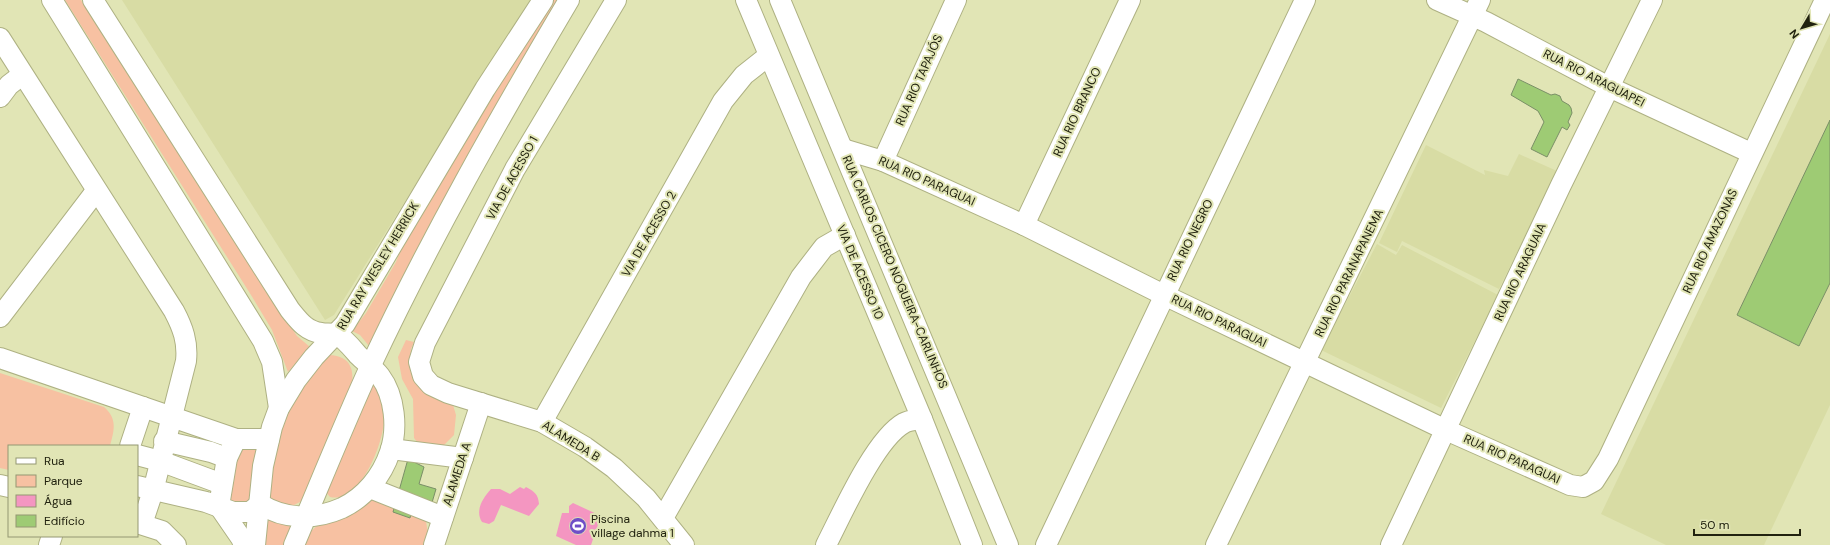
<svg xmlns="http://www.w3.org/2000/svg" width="1830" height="545" font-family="'DM Sans',sans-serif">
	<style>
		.built { fill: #d8dca4 }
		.green { fill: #f7c1a2 }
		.water { fill: #f496c1 }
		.building { fill: #9ecb74; stroke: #7a8f67 }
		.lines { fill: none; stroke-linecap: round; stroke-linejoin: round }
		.minor-casing { stroke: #aeb183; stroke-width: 22 }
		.minor { stroke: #fff; stroke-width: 20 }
		.labels { text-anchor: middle; stroke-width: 4; stroke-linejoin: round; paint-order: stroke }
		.street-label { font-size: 12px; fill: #21220f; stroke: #e1e5b5 }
		.poi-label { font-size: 12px; fill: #21220f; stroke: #e1e5b5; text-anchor: start }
	</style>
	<rect width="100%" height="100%" fill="#e1e5b5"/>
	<!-- built -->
	<g class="built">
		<path d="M122 0H531L334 315 325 320Z"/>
		<path d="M1830 34V405L1764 545H1666L1601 514Z"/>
		<path d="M1426 145 1485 175 1484 170 1508 176 1519 154 1557 171 1499 289 1402 241 1397 252 1379 243Z"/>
		<path d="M1377 244 1396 255 1402 245 1498 295 1441 408 1321 350Z"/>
	</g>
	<!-- green -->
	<g class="green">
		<path d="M65 0H81L275 304 297 336 310 347 288 372 272 330 251 295Z"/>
		<path d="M553 0H561L444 198 369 346 360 335 352 331 366 313 396 262 408 230Z"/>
		<path d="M406 340 414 342 411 349 410 360 453 405 456 415 454 435 444 445 436 449 418 443 414 438 413 399 402 379 398 357Z"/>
		<path d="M329 355C352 356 355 371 351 391L302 501 290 507C286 505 277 503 273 500 258 486 293 393 305 378 312 370 321 362 329 355Z"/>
		<path d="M0 373 104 407C118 419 114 431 110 446H9V470L0 468Z"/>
		<path d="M374 385C377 391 382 398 384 404 390 430 363 505 330 497L325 491 370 386Z"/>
		<path d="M240 448 258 449 249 505 230 501 236 454Z"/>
		<path d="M371 497 396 503 394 512 409 518 412 508 425 516 428 533 424 545H303L308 534 320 523Z"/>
		<path d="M267 520 277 523 292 524 285 545H264Z"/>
	</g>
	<!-- water -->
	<g class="water">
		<path d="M520 487 524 489 526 487C535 492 538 494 539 504L529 516 501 505 494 521 489 524 482 522C475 511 482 499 491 489H500L510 494Z"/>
		<path d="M573 503 601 516 591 545H576L556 536 562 513H569V506Z"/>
	</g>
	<!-- building -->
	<g class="building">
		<path d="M1518 79 1551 95 1555 94 1560 96 1562 101 1569 105 1571 108 1572 113 1568 122 1570 125 1567 130 1562 127 1547 157 1531 149 1544 122 1538 111 1511 95Z"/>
		<path d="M1830 120V283L1799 346 1737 315Z"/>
		<path d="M408 459 424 467 419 484 436 489 431 506 413 503 410 518 393 512Z"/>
	</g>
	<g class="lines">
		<!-- minor casing -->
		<g class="minor-casing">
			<g id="minor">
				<path d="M52 0 263 341 272 362 279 408"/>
				<path d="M93 0 290 310C299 321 306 331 321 333 325 334 331 333 336 334 344 338 352 348 358 355 365 362 374 368 380 376 395 396 398 429 390 452 382 476 365 497 342 508 315 520 285 520 260 504"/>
				<path d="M616 0 515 169 425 343 419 362 423 376 431 385 448 393 542 422 585 447 614 468 646 498 684 545"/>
				<path d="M746 0 922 419 972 545"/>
				<path d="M780 0 1008 545"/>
				<path d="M1437 0 1486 22 1609 87 1751 153"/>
				<path d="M0 38 174 311C183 328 188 342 186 361L153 491 142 524"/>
				<path d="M0 97 9 85 22 75"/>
				<path d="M843 149 883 161 1024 225 1164 295 1446 430 1570 485 1583 487 1594 481 1608 459 1825 0"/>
				<path d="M883 161 956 0"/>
				<path d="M1024 225 1130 0"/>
				<path d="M0 317 96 191"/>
				<path d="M0 358 236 439H269"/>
				<path d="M542 422 723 101 744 75 768 56"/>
				<path d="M236 439 227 458 219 506 241 538 244 545"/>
				<path d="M164 441 211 452 227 458"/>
				<path d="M130 446 143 407"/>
				<path d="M391 449 463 458"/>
				<path d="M137 455 160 461 222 484"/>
				<path d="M0 485 9 487"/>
				<path d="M137 486 206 502 233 512H250L260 504"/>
				<path d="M370 488 443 517"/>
				<path d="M663 518 801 277 824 247 845 235"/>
				<path d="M137 523 162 531 176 545"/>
				<path d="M49 545 52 536"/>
				<path d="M255 545 263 466 272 427 279 408 296 380 314 357 345 324 485 89 543 0"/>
				<path d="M294 545C319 486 343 426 370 367 429 241 498 120 569 0"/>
				<path d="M434 545 481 403"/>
				<path d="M826 545C842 514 875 439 904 423 909 420 915 420 922 419"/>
				<path d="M1046 545 1305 0"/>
				<path d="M1216 545 1480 0"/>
				<path d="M1391 545 1561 185 1652 0"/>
			</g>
		</g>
		<!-- minor -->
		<use href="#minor" class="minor"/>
	</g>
	<!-- icons -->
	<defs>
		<g id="stadium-disc" transform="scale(0.9)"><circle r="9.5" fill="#6f4ec7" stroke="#e1e5b5"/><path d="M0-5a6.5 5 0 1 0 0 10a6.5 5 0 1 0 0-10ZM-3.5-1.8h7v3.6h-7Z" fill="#fff"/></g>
	</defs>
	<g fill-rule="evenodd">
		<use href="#stadium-disc" x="578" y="526"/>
	</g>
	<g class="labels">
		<!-- street labels -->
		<g class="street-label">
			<text transform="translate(1594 78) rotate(27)" y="4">RUA RIO ARAGUAPEI</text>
			<text transform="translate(919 80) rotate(-66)" y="4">RUA RIO TAPAJÓS</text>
			<text transform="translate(1077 112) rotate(-65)" y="4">RUA RIO BRANCO</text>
			<text transform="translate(512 178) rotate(-61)" y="4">VIA DE ACESSO 1</text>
			<text transform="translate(927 181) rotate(24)" y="4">RUA RIO PARAGUAI</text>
			<text transform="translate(649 234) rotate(-60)" y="4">VIA DE ACESSO 2</text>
			<text transform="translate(1190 240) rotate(-64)" y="4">RUA RIO NEGRO</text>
			<text transform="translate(1710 241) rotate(-65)" y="4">RUA RIO AMAZONAS</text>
			<text transform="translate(378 266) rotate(-59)" y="4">RUA RAY WESLEY HERRICK</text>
			<text transform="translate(860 272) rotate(67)" y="4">VIA DE ACESSO 10</text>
			<text transform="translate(895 272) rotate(67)" y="4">RUA CARLOS CICERO NOGUEIRA-CARLINHOS</text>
			<text transform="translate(1520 272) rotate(-65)" y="4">RUA RIO ARAGUAIA</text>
			<text transform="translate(1349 273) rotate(-64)" y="4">RUA RIO PARANAPANEMA</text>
			<text transform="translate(1219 321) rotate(26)" y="4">RUA RIO PARAGUAI</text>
			<text transform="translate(571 441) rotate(32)" y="4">ALAMEDA B</text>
			<text transform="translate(1512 459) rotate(24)" y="4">RUA RIO PARAGUAI</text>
			<text transform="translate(457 474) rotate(-72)" y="4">ALAMEDA A</text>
		</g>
		<!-- poi labels -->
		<g class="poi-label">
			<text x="591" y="523">Piscina<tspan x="591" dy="14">village dahma 1</tspan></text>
		</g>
	</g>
	<!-- legend -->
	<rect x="8" y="445" width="130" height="92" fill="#e1e5b5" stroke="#949773"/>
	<rect x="16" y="458" width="20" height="6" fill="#ffffff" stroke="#949773"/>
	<text x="44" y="465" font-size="12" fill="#21220f">Rua</text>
	<rect x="16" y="475" width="20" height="12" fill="#f7c1a2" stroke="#949773"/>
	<text x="44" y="485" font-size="12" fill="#21220f">Parque</text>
	<rect x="16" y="495" width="20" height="12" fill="#f496c1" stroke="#949773"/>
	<text x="44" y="505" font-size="12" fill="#21220f">Água</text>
	<rect x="16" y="515" width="20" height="12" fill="#9ecb74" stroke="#949773"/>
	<text x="44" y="525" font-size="12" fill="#21220f">Edifício</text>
	<!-- north arrow -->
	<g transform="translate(1802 28) rotate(232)" stroke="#e1e5b5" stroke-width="3" paint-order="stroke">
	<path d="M0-3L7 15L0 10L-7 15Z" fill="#21220f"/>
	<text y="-6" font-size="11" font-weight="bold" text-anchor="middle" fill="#21220f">N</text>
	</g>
	<!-- scale -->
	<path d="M1694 529v6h106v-6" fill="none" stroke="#21220f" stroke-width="2"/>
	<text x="1700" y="529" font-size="12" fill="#21220f" stroke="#e1e5b5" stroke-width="3" paint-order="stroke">50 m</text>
</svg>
